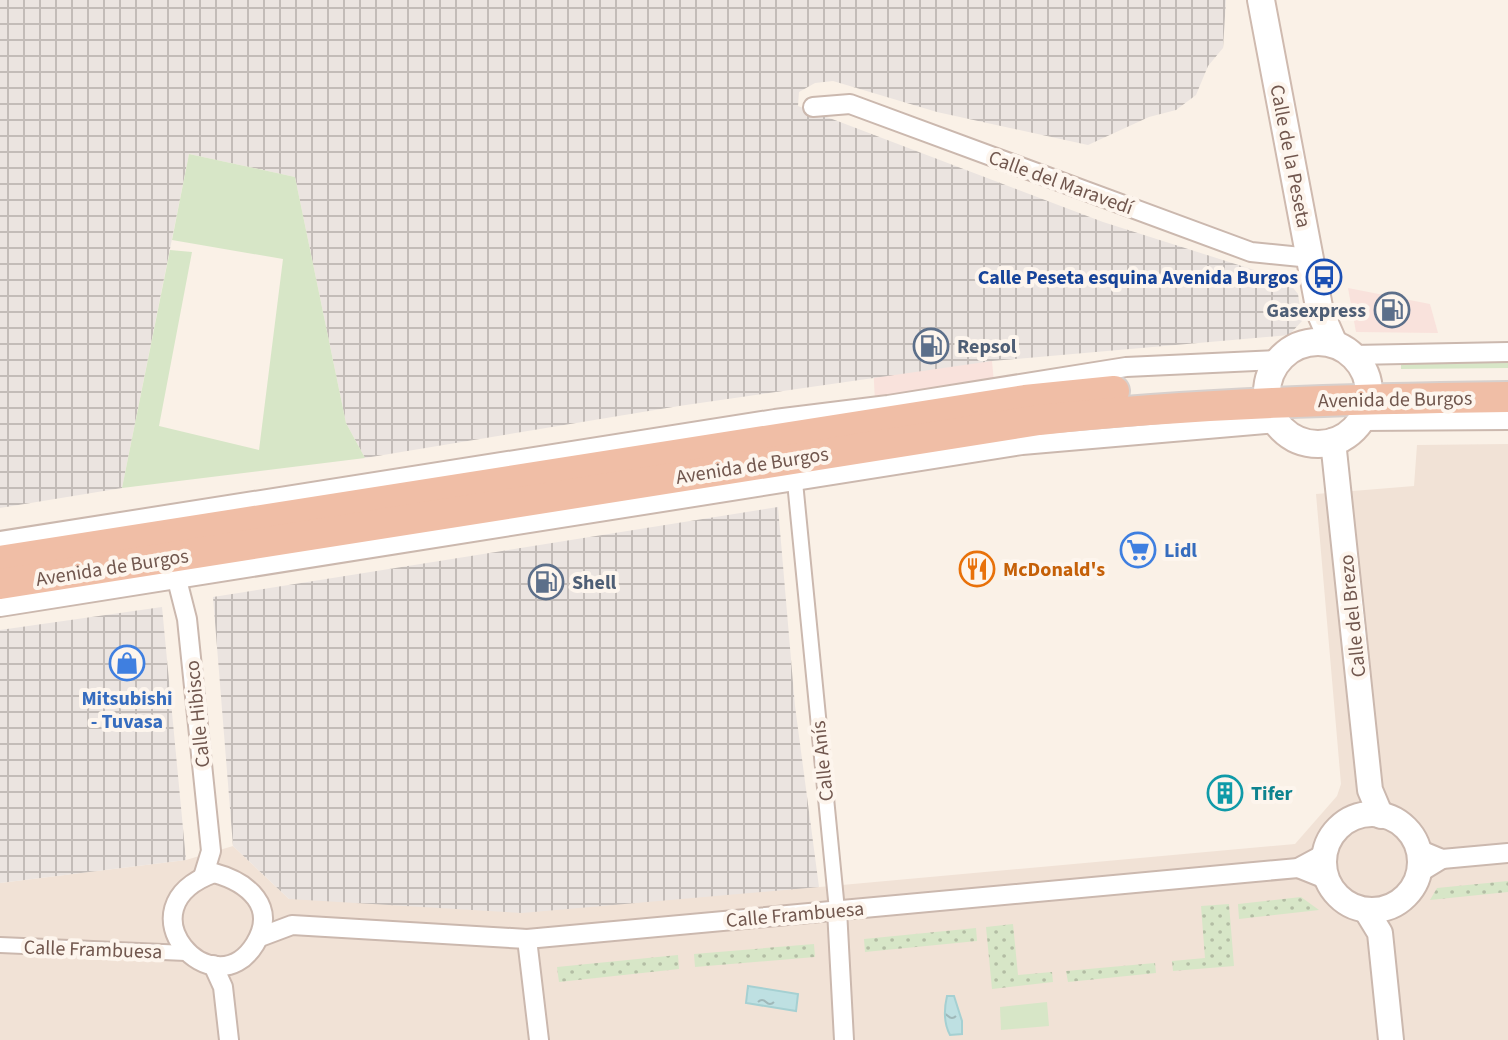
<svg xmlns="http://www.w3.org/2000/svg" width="1508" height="1040" font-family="'Source Sans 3',sans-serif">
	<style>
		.residential { fill: #f1e2d6 }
		.commercial { fill: #f9e2dc }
		.industrial { fill: url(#industrial-grid) }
		.grass { fill: url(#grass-dots) }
		.garden { fill: #d7e6c7 }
		.water { fill: url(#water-ripples); stroke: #a5d0d2; stroke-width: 2 }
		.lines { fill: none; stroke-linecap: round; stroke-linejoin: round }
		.pedestrian-casing { stroke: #cbb8ae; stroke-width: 18 }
		.minor-casing { stroke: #cbb8ae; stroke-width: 22 }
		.tertiary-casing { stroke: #cbb8ae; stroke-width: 28 }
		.secondary-casing { stroke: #cfbaaf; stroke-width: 30 }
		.trunk-casing { stroke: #d7d0cd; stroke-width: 34 }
		.pedestrian { stroke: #fff; stroke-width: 14 }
		.minor { stroke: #fff; stroke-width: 18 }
		.tertiary { stroke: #fff; stroke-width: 24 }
		.secondary { stroke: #fff; stroke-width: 26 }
		.trunk { stroke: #f0bea6; stroke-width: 30 }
		.labels { text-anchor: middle; stroke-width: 8; stroke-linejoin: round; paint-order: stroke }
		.street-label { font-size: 20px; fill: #71574e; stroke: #fdf5ed }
		.transit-label { font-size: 20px; font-weight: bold; fill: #164399; stroke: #fdf5ed; text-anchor: end }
		.service-label { font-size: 20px; font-weight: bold; fill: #4e5e75; stroke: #fdf5ed; text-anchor: start }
		.shop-label { font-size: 20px; font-weight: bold; fill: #366cbe; stroke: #fdf5ed; text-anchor: start }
		.food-label { font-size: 20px; font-weight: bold; fill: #c56008; stroke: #fdf5ed; text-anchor: start }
		.culture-label { font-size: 20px; font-weight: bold; fill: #0d838f; stroke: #fdf5ed; text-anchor: start }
	</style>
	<defs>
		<pattern id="industrial-grid" width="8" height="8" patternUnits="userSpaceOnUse" patternTransform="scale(2)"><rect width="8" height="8" fill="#ebe4e0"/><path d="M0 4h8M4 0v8" fill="none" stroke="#c3bcb8"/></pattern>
		<pattern id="grass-dots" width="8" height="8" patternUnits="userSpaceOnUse" patternTransform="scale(2)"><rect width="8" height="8" fill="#d7e6c7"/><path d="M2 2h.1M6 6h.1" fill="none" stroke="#b3bda4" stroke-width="1.8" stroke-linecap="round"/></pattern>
		<pattern id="water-ripples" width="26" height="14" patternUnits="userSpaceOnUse" patternTransform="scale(2)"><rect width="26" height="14" fill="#bee0e2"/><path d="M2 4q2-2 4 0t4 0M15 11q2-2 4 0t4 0" fill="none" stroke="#9fb8b9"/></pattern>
	</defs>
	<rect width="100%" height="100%" fill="#faf1e7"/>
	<!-- residential -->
	<path class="residential" d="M1508 444V1040H0V883L186 860 233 846 289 899 820 887 1295 844 1337 796 1341 784 1316 494 1414 486 1417 445Z"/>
	<!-- commercial -->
	<g class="commercial">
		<path d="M1348 288 1430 304 1438 333 1356 332Z"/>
		<path d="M870 302 989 330 994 382 875 402Z"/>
	</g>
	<!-- industrial -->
	<g class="industrial">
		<path d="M0 0H1226L1223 48 1208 66 1196 95 1176 110 1149 117 1088 145 937 112 833 81 815 83 799 92 798 106 1103 222 1270 275 1290 284 1298 294 1302 321 1289 335 992 361 679 406 365 458 346 423 295 177 189 154 122 488 0 508Z"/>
		<path d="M778 507 795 706 819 887 522 913 289 899 233 846 213 597Z"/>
		<path d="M162 607 186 860 0 883V630Z"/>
	</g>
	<!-- grass -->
	<g class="grass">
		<path d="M1508 881V892L1430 900 1437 888Z"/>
		<path d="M1301 897 1319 910 1239 919 1238 904Z"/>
		<path d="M1229 904 1234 966 1173 971 1172 961 1205 958 1201 906Z"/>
		<path d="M1013 924 1018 975 1052 972 1053 982 992 989 986 927Z"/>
		<path d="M976 928 977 941 865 952 864 939Z"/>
		<path d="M814 944 815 957 695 967 694 954Z"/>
		<path d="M678 955 679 969 559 982 557 967Z"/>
		<path d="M1155 963 1156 973 1068 982 1066 971Z"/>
	</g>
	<!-- garden -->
	<g class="garden">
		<path d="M189 154 295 177 346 423 365 458 122 488 170 250 192 252 159 426 259 450 283 259 172 240Z"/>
		<path d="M1401 360H1508V368L1401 369Z"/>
		<path d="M1047 1002 1049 1026 1001 1030 1000 1007Z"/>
	</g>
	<!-- water -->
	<g class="water">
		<path d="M748 986 798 994 796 1011 746 1003Z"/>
		<path d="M947 996H954L962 1021V1034L950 1035C943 1022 944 1009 947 996Z"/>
	</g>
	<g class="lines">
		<!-- pedestrian casing -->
		<g class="pedestrian-casing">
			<g id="pedestrian">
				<path d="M795 482 837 910"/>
				<path d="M0 945 186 953"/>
			</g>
		</g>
		<!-- minor casing -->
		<g class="minor-casing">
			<g id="minor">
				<path d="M813 107 850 104 1251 252 1311 258"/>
				<path d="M1353 355 1508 352"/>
				<path d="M1361 421 1508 420"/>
				<path d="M0 541 775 419 888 405 1126 367 1279 360"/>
				<path d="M174 568 187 619 211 851 203 877"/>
				<path d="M0 607 1022 445 1277 423"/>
				<path d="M1418 849 1442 859 1508 853"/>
				<path d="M1298 868 1328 880"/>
				<path d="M214 873C248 882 278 907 255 944 214 1011 118 908 214 873Z"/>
				<path d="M1419 873 1442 859"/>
				<path d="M837 910 844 1040"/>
				<path d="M260 937 292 925 527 939 1298 868 1324 854"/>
				<path d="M527 939 539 1040"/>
				<path d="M213 965 223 987 229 1040"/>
			</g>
		</g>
		<!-- tertiary casing -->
		<g class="tertiary-casing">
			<g id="tertiary">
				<path d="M1333 441 1370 790 1381 816"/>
				<circle cx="1372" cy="862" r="48"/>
				<path d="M1366 910 1380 933 1391 1040"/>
			</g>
		</g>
		<!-- secondary casing -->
		<g class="secondary-casing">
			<g id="secondary">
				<path d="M1261 0 1320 312 1334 344"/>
				<circle cx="1318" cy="393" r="51"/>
			</g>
		</g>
		<!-- trunk casing -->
		<g class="trunk-casing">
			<g id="trunk">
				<path d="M0 561 1025 400 1114 391"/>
				<path d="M0 584 1039 420C1195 403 1351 399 1508 397"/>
			</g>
		</g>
		<!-- pedestrian -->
		<use href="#pedestrian" class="pedestrian"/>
		<!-- minor -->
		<use href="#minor" class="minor"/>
		<!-- tertiary -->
		<use href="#tertiary" class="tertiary"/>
		<!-- secondary -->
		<use href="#secondary" class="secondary"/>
		<!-- trunk -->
		<use href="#trunk" class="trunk"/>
	</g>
	<!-- icons -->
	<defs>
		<g id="bus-ring" transform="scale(1.8)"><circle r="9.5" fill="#fdf5ed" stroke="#1a4fb4" stroke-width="1.5"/><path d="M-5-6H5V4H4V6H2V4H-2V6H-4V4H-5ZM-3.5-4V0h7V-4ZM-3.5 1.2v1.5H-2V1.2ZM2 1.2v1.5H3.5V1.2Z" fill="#1a4fb4"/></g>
		<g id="fuel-ring" transform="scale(1.8)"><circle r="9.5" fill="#fdf5ed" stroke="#5c6f8a" stroke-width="1.5"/><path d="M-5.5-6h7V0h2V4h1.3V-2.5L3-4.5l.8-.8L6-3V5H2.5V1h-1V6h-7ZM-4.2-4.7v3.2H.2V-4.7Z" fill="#5c6f8a"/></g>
		<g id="supermarket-ring" transform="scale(1.8)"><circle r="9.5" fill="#fdf5ed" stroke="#3f7fe0" stroke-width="1.5"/><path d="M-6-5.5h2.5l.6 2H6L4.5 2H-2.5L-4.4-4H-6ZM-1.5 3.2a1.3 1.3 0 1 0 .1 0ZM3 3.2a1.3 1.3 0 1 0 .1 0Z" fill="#3f7fe0"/></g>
		<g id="restaurant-ring" transform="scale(1.8)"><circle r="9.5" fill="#fdf5ed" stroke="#e8710a" stroke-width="1.5"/><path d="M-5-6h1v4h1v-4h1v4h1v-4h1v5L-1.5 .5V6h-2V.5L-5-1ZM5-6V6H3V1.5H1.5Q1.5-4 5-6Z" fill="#e8710a"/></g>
		<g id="shop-ring" transform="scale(1.8)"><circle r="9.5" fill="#fdf5ed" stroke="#3f7fe0" stroke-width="1.5"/><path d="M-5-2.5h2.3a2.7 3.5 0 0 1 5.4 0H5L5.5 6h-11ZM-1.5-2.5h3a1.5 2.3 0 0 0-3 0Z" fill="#3f7fe0"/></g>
		<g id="building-ring" transform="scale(1.8)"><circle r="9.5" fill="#fdf5ed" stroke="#0f9aa8" stroke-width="1.5"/><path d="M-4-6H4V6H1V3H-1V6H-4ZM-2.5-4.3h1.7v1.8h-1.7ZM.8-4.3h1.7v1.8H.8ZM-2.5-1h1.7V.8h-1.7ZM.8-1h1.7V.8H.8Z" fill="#0f9aa8"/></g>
	</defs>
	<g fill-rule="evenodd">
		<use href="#bus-ring" x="1324" y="277"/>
		<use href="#fuel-ring" x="1392" y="310"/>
		<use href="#fuel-ring" x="931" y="346"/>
		<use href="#supermarket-ring" x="1138" y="550"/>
		<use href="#restaurant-ring" x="977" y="569"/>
		<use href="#fuel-ring" x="546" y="582"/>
		<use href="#shop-ring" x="127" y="663"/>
		<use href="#building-ring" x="1225" y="793"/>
	</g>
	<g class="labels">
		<!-- street labels -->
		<g class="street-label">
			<text transform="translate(1291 156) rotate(79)" y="7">Calle de la Peseta</text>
			<text transform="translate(1061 182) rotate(20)" y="7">Calle del Maravedí</text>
			<text transform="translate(1395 399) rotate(-1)" y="7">Avenida de Burgos</text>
			<text transform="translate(752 465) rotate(-9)" y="7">Avenida de Burgos</text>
			<text transform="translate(112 567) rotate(-9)" y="7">Avenida de Burgos</text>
			<text transform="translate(1352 616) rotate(-96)" y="7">Calle del Brezo</text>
			<text transform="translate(197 714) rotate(-96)" y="7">Calle Hibisco</text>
			<text transform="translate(822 761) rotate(-96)" y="7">Calle Anís</text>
			<text transform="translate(795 914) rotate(-5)" y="7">Calle Frambuesa</text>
			<text transform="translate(93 949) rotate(2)" y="7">Calle Frambuesa</text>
		</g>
		<!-- transit labels -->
		<g class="transit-label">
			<text x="1298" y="284">Calle Peseta esquina Avenida Burgos</text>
		</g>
		<!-- service labels -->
		<g class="service-label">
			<text x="1366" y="317" text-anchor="end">Gasexpress</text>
			<text x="957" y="353">Repsol</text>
			<text x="572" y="589">Shell</text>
		</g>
		<!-- shop labels -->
		<g class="shop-label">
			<text x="1164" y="557">Lidl</text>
			<text x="127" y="705" text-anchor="middle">Mitsubishi<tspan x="127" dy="23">- Tuvasa</tspan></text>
		</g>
		<!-- food labels -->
		<g class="food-label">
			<text x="1003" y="576">McDonald's</text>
		</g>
		<!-- culture labels -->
		<g class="culture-label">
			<text x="1251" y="800">Tifer</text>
		</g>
	</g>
</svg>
